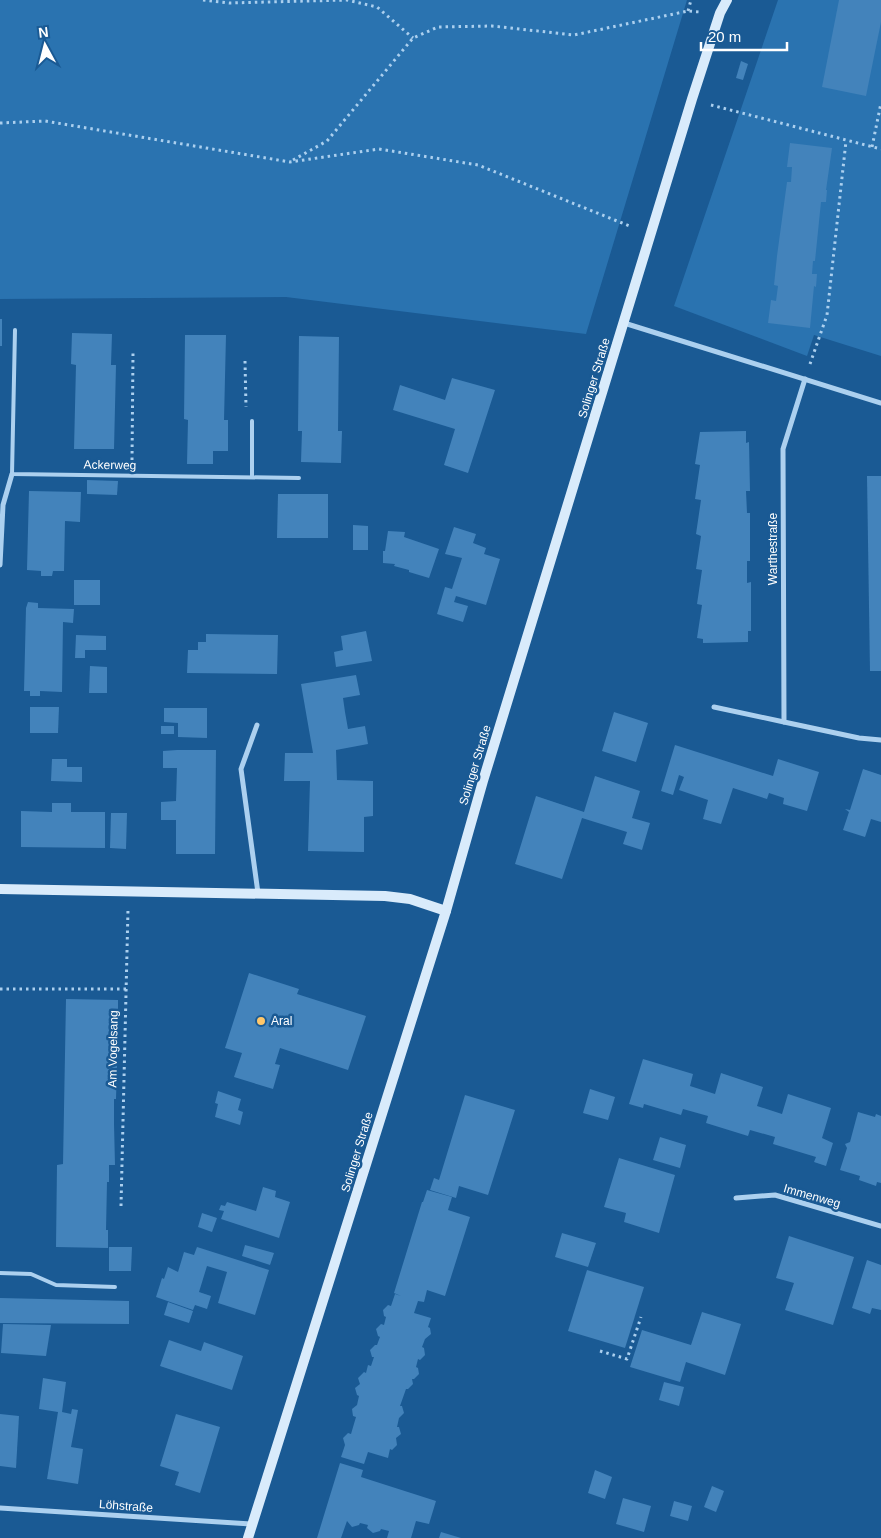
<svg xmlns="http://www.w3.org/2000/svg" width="881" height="1538" font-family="Arial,sans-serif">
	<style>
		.green { fill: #2a73b0 }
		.building { fill: #4383bb }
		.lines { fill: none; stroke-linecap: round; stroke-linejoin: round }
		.path { stroke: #acd0ef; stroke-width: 3; stroke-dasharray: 2.5 4; stroke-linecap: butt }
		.lane { stroke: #acd0ef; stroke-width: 4 }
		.street { stroke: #acd0ef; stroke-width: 5 }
		.secondary { stroke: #d9ebfb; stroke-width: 10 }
		.poi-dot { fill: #ffc76a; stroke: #1a5a94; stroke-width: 2 }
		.labels { text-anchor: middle; stroke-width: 5; stroke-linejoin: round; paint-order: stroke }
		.street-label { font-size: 12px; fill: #fff; stroke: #1a5a94 }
		.poi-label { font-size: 12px; fill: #fff; stroke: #1a5a94; text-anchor: start }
	</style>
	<rect width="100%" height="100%" fill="#1a5a94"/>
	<!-- green -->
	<g class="green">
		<path d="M0 0H687L586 334 286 297 0 299Z"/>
		<path d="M778 0H881V356L814 335 807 356 674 306Z"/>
	</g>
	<!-- building -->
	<g class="building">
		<path d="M839 0H881V22L866 96 822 87Z"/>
		<path d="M741 61 748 64 743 80 736 78Z"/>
		<path d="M790 143 832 148 826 190H827L826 202H821L815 261H813L812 274H817L816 287 814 286 810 328 768 323 771 300 776 301 778 286 774 285 777 256 787 182H791L792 167H787Z"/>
		<rect x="0" y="319" width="2" height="27"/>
		<path d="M72 333 112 334 111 365H116L114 449H74L76 365 71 364Z"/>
		<path d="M185 335H226L224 420H228V451H213V464H187L188 420 184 419Z"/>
		<path d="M299 336 339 337 338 431H342L341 463 301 462 302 431H298Z"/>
		<path d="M452 378 495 390 468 473 444 465 455 429 393 410 400 385 445 400Z"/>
		<path d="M746 431V443L749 442 750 491H746L747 513H750V561H747V583L751 582V631H748V642L703 643V639L697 638 702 605 697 604 702 570 696 569 701 536 696 534 701 500 695 499 700 465 695 464 700 432Z"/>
		<path d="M867 476H881V671H870Z"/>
		<path d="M87 480 118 481 117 495 87 494Z"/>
		<path d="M29 491 81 492 80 522 65 521 64 571H53L52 576H41V571L27 570Z"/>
		<path d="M278 494H328V538H277Z"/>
		<path d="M353 525 368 526V550H353Z"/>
		<path d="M454 527 476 534 473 543 486 548 484 554 500 559 486 605 456 596 454 602 468 606 463 622 437 614 445 587 452 589 462 558 445 554Z"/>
		<path d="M388 531 405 532 404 537 439 549 429 578 409 572V570L394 566 395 564 383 563V551H385Z"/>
		<rect x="74" y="580" width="26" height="25"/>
		<path d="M28 602 38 603V608L74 609 73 623 63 622 62 692 40 691V696H30V691H24L26 608Z"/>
		<path d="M366 631 372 661 336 667 334 652 343 650 341 636Z"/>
		<path d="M206 634 278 635 277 674 187 673 188 650H198V642H206Z"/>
		<path d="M76 635 106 636V650H85V658H75Z"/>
		<path d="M90 666 107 667V693H89Z"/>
		<path d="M356 675 360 695 343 698 345 712 348 729 365 726 368 744 336 750 337 780 373 781V816L364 817V852L308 851 310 781H284L285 753H313L301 684Z"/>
		<path d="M30 707H59L58 733H30Z"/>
		<path d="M164 708H207V738L178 737V723L164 722Z"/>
		<path d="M614 712 648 723 636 762 602 751Z"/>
		<rect x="161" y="726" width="13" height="8"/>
		<path d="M675 745 773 776 778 759 819 772 807 811 783 804 784 798 769 793 767 799 733 788 721 824 703 819 708 800 679 790 684 777 679 775 673 795 661 791Z"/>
		<path d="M177 750H216L215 854H176V820H161V802L176 801 177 768H163V751Z"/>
		<path d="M52 759H67V767H82V782L51 781Z"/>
		<path d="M863 769 881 775V822L871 819 865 837 843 830 849 812 845 809 850 810Z"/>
		<path d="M595 776 640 791 632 818 650 823 642 850 623 844 627 832 582 818 562 879 515 864 536 796 584 812Z"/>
		<path d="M52 803H71V812H105V848L21 847V811L52 812Z"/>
		<path d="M111 813H127L126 849 110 848Z"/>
		<path d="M249 973 299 989 297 994 366 1016 348 1070 280 1048 275 1064 280 1065 273 1089 234 1077 242 1053 225 1048Z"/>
		<path d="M66 999 118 1000V1017H115V1065H117L116 1099H114V1124L115 1165H109V1182H107L106 1230H108V1248L56 1247 57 1165 63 1164Z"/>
		<path d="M643 1059 693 1074 690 1086 715 1094 721 1073 763 1087 757 1106 782 1114 788 1094 831 1108 822 1138 833 1143 826 1166 814 1162 816 1157 773 1144 775 1137 750 1130 748 1136 706 1123 708 1116 683 1109 681 1115 644 1104 643 1108 629 1104Z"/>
		<path d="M590 1089 615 1097 608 1120 583 1113Z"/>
		<path d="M218 1091 241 1099 238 1110 243 1112 240 1125 215 1117 218 1104 215 1103Z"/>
		<path d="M465 1095 515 1110 488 1195 459 1186 456 1198 430 1190 434 1178 439 1180Z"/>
		<path d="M858 1112 875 1117 876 1114 881 1116V1183L877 1182 876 1186 859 1180 860 1176 840 1170 847 1148 845 1144 850 1142Z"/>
		<path d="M660 1137 686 1145 680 1168 653 1160Z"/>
		<path d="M619 1158 675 1175 659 1233 624 1222 626 1213 604 1207Z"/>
		<path d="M263 1187 276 1191 275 1197 290 1202 279 1238 221 1219 224 1211 219 1210 221 1205 225 1206 227 1202 256 1211Z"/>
		<path d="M427 1190 452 1197 448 1210 470 1217 445 1296 427 1290 424 1302 418 1301 414 1313 431 1318 428 1327 430 1328 431 1334 425 1339 422 1347 424 1348 425 1355 420 1360 418 1359 416 1367 418 1368 419 1374 414 1379H412L413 1384 408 1389H406L400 1406H402L404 1413 399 1418 397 1427H399L401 1434 396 1438 397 1445 392 1450 390 1449 388 1458 368 1452 364 1464 341 1457 345 1445 343 1438 348 1433 351 1434 356 1417 353 1416 352 1409 357 1405 359 1396 357 1395 355 1388 360 1384 358 1378 364 1372 366 1373 368 1365 371 1366 374 1357H372L370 1350 375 1345H377L380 1337 378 1336 376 1329 381 1324 384 1325 386 1317 384 1316 383 1310 388 1305 391 1306 395 1294 401 1296 394 1293 422 1202H423Z"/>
		<path d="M202 1213 217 1218 212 1232 198 1227Z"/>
		<path d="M562 1233 596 1243 588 1267 555 1257Z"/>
		<path d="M789 1236 854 1257 833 1325 785 1310 794 1283 776 1278Z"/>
		<path d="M245 1245 274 1253 270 1265 242 1256Z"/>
		<path d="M109 1247H132L131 1271H109Z"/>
		<path d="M197 1247 269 1270 255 1315 218 1303 227 1272 207 1266 199 1292 211 1296 207 1309 195 1305 193 1310 156 1297 162 1278 164 1279 168 1267 178 1272 184 1252 194 1255Z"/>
		<path d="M867 1260 881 1265V1310L872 1308 870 1314 852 1308Z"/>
		<path d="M587 1270 644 1287 625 1348 568 1331Z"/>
		<path d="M0 1298 129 1301V1324L0 1323Z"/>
		<path d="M168 1302 193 1311 189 1323 164 1315Z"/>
		<path d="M702 1312 741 1324 725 1375 686 1362 680 1382 630 1367 642 1330 691 1345Z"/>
		<path d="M3 1324 51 1325 46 1356 1 1353Z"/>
		<path d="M169 1340 201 1351 204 1342 243 1356 232 1390 160 1366Z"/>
		<path d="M43 1378 66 1382 62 1412 71 1414 72 1409 78 1410 71 1447 83 1449 78 1484 47 1479 58 1412 39 1409Z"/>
		<path d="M664 1382 684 1387 679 1406 659 1400Z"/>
		<path d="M0 1414 19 1416 16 1468 0 1466Z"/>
		<path d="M176 1414 220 1427 200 1493 175 1485 179 1472 160 1466Z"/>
		<path d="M340 1463 363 1470 361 1477 436 1501 429 1524 416 1521 411 1538H387L389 1531 381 1529 380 1531 373 1533 367 1528 368 1525 360 1523 359 1525 352 1527 347 1521 341 1538H317Z"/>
		<path d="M595 1470 612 1477 605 1499 588 1493Z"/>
		<path d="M712 1486 724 1491 716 1512 704 1507Z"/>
		<path d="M623 1498 651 1506 644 1532 616 1524Z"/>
		<path d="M674 1501 692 1506 688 1521 670 1516Z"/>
		<path d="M441 1532 461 1538H439Z"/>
	</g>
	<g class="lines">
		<!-- path -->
		<g class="path">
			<path d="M203 0 229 3 347 0 377 7 413 38"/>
			<path d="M688 11 691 0"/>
			<path d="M711 105 881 149"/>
			<path d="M0 123 45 121 290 162 379 149 478 165 632 227"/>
			<path d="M872 147 881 103"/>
			<path d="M293 160 327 141 413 38 438 27 492 26 574 35 688 11 700 12"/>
			<path d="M245 361 246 407"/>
			<path d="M810 364 827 315 846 141"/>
			<path d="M132 460 133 353"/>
			<path d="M0 989H126"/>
			<path d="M121 1206 128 909"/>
			<path d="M600 1351 627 1359 641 1317"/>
		</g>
		<!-- lane -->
		<g class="lane">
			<path d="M15 330 12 474 299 478"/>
			<path d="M252 477V421"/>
			<path d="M0 1273 31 1274 56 1285 115 1287"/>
		</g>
		<!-- street -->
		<g class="street">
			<path d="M624 323 881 403"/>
			<path d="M805 379 783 449 784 722 859 738 881 740"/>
			<path d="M0 565 3 505 12 474"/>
			<path d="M714 707 784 722"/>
			<path d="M257 725 241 769 258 893"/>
			<path d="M736 1198 775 1195 881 1226"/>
			<path d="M0 1508 251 1524"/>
		</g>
		<!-- secondary -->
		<g class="secondary">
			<path d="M0 889 385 896 410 899 446 911"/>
			<path d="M248 1538 446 911 483 781 692 99 720 13 727 0"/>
		</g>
	</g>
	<!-- markers -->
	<circle class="poi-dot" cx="261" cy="1021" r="5"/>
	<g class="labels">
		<!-- street labels -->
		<g class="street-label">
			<text transform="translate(594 378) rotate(-73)" y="4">Solinger Straße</text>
			<text transform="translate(110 465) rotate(1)" y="4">Ackerweg</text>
			<text transform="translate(773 549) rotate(-90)" y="4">Warthestraße</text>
			<text transform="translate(475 765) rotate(-73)" y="4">Solinger Straße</text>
			<text transform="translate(113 1049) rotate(-89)" y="4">Am Vogelsang</text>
			<text transform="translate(357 1152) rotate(-73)" y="4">Solinger Straße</text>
			<text transform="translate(812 1196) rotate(16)" y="4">Immenweg</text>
			<text transform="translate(126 1506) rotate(4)" y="4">Löhstraße</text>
		</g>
		<!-- poi labels -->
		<g class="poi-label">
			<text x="271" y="1025">Aral</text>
		</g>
	</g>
	<!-- north arrow -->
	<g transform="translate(45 45) rotate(353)" stroke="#1a5a94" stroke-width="4" paint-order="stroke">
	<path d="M0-4L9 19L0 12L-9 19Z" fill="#ffffff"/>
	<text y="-8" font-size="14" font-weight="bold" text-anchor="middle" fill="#ffffff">N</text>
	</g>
	<!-- scale -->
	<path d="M701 42v8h86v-8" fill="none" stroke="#ffffff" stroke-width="2.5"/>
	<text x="708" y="42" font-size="15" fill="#ffffff" stroke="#1a5a94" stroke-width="4" paint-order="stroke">20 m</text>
</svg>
